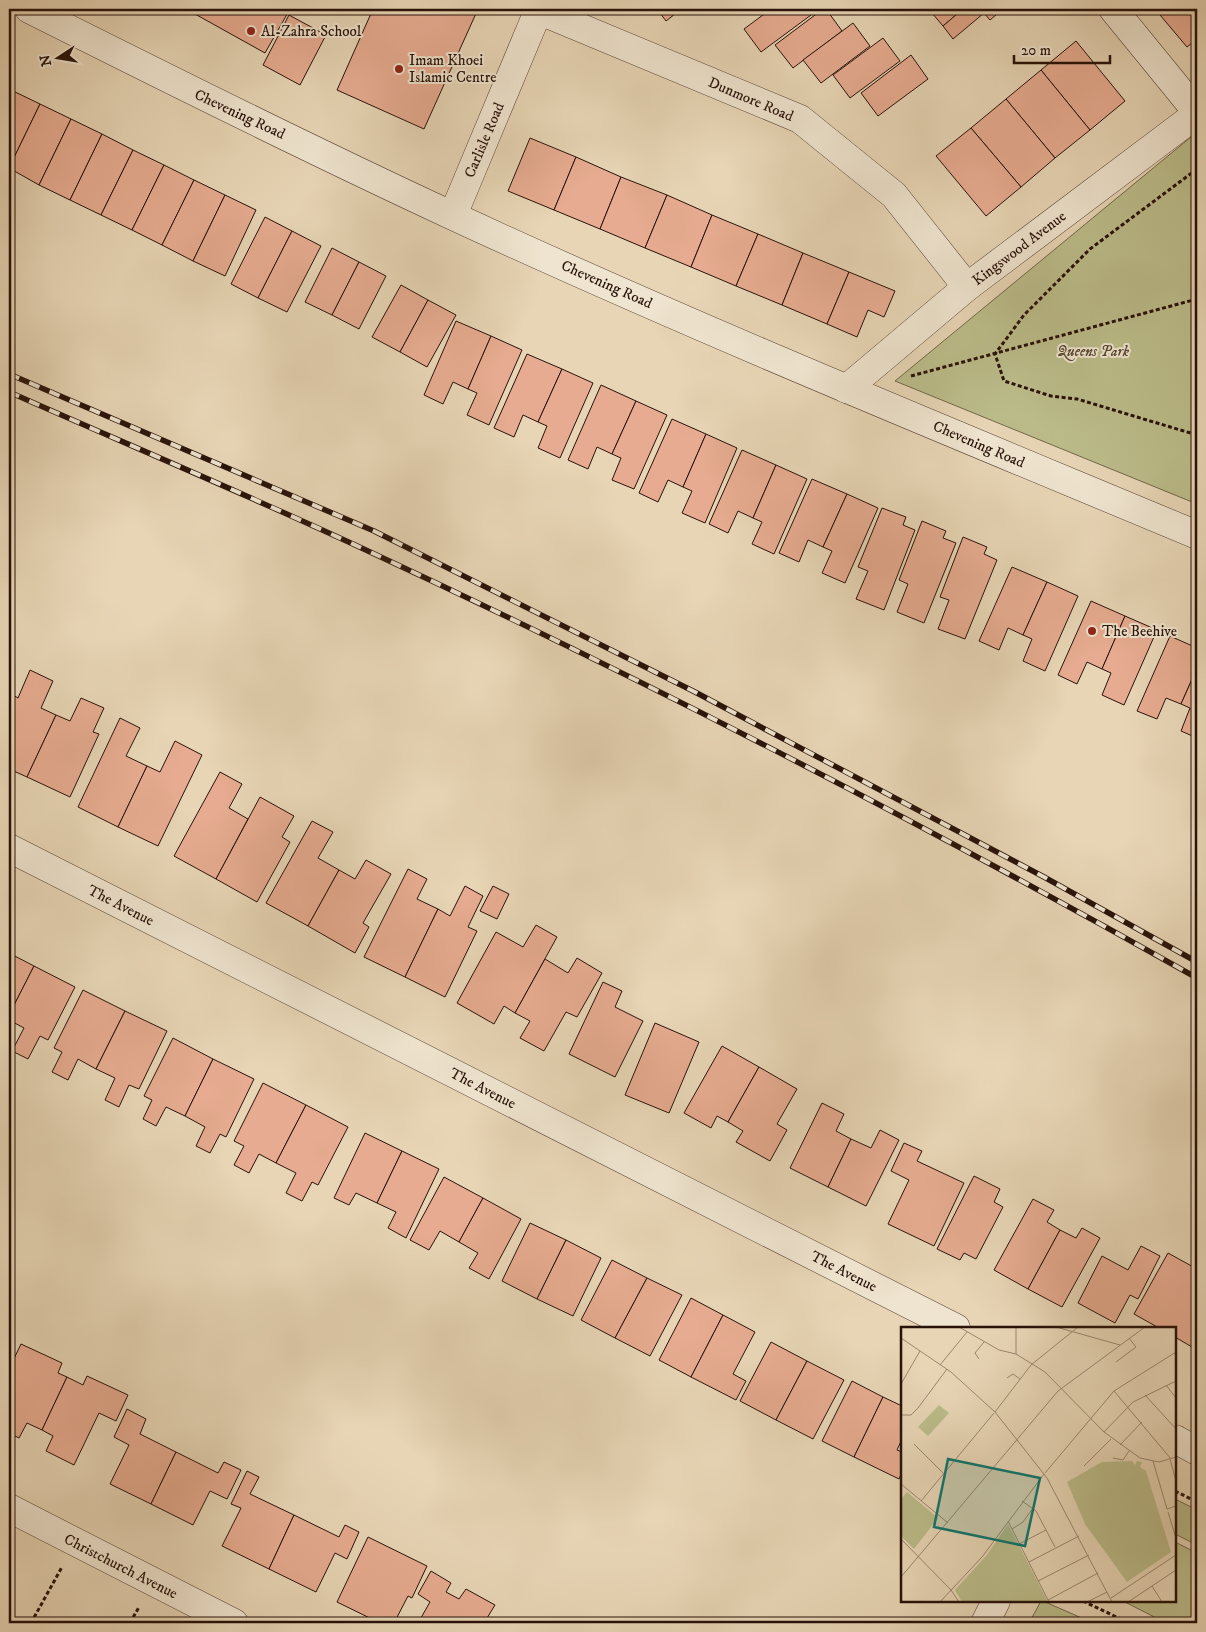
<svg xmlns="http://www.w3.org/2000/svg" width="1206" height="1632" font-family="'IM FELL DW Pica',serif">
	<style>
		.green { fill: #bbbc8a; stroke: #72674a }
		.building { fill: #e6ab90; stroke: #28120a }
		.lines { fill: none; stroke-linecap: round; stroke-linejoin: round }
		.minor-casing { stroke: #584335; stroke-width: 29 }
		.path { stroke: #28120a; stroke-width: 3; stroke-dasharray: 4 2.5; stroke-linecap: butt }
		.minor { stroke: #efe4cf; stroke-width: 28 }
		.rail-casing { stroke: #28120a; stroke-width: 5.5 }
		.rail { stroke: #efe4cf; stroke-width: 4; stroke-dasharray: 11; stroke-linecap: butt }
		.poi-dot { fill: #8f2418; stroke: #efe4cf; stroke-width: 2 }
		.labels { text-anchor: middle; stroke-width: 4; stroke-linejoin: round; paint-order: stroke }
		.poi-label { font-size: 15px; fill: #28120a; stroke: #efe4cf; text-anchor: start }
		.street-label { font-size: 15px; fill: #28120a; stroke: #efe4cf }
		.park-label { font-size: 15px; font-style: italic; fill: #544530; stroke: #efe4cf }
		.inset-road { fill: none; stroke: #9b8771; stroke-width: 1 }
		.view { fill: #0f766e; fill-opacity: 0.15; stroke: #0f766e; stroke-width: 2.5 }
		.inset-edge { fill: none; stroke: #28120a; stroke-width: 2.5 }
	</style>
	<rect width="100%" height="100%" fill="#e7d5b5"/>
	<filter id="stains"><feTurbulence type="fractalNoise" baseFrequency=".004" numOctaves="4"/><feColorMatrix values="0 0 0 0 .2 0 0 0 0 .09 0 0 0 0 .02 0 0 0 .5 -.17"/></filter>
	<radialGradient id="worn" r=".72"><stop offset=".6" stop-color="#630" stop-opacity="0"/><stop offset="1" stop-color="#630" stop-opacity=".3"/></radialGradient>
	<!-- green -->
	<g class="green">
		<path d="M1197 132V504L895 381Z"/>
		<path d="M1175 1499 1197 1510V1545L1175 1534Z"/>
		<path d="M1175 1542 1197 1553V1623H1166L1123 1601H1175Z"/>
		<path d="M1041 1601H1043L1093 1623H1029Z"/>
	</g>
	<!-- building -->
	<g class="building">
		<path d="M186 9H290L265 53Z"/>
		<path d="M373 9H478L424 129 337 90Z"/>
		<path d="M657 9H678L679 11 666 21Z"/>
		<path d="M771 9H807L811 15 761 52 744 29Z"/>
		<path d="M823 9H826L842 31 793 68 775 45Z"/>
		<path d="M936 9H963L943 26 932 13Z"/>
		<path d="M963 9H1003L990 20 984 13 953 39 943 26Z"/>
		<path d="M1155 9H1197V39L1187 47Z"/>
		<path d="M289 15 326 35 300 85 263 65Z"/>
		<path d="M853 23 870 46 821 83 803 60Z"/>
		<path d="M883 38 900 61 850 98 833 75Z"/>
		<path d="M1076 41 1125 101 1090 130 1041 70Z"/>
		<path d="M911 55 928 79 878 116 861 93Z"/>
		<path d="M1041 70 1090 130 1055 158 1006 99Z"/>
		<path d="M9 89 40 104 9 168Z"/>
		<path d="M1006 99 1055 158 1021 187 971 128Z"/>
		<path d="M40 104 71 119 39 185 9 168Z"/>
		<path d="M71 119 102 134 70 200 39 185Z"/>
		<path d="M971 128 1021 187 986 216 936 156Z"/>
		<path d="M102 134 133 150 101 215 70 200Z"/>
		<path d="M530 138 576 157 554 210 508 191Z"/>
		<path d="M133 150 164 165 132 230 101 215Z"/>
		<path d="M576 157 621 177 600 229 554 210Z"/>
		<path d="M164 165 194 180 162 245 132 230Z"/>
		<path d="M621 177 667 195 645 248 600 229Z"/>
		<path d="M194 180 225 195 193 261 162 245Z"/>
		<path d="M225 195 256 210 225 276 193 261Z"/>
		<path d="M667 195 712 215 691 267 645 248Z"/>
		<path d="M712 215 758 234 736 286 691 267Z"/>
		<path d="M265 217 292 231 258 298 231 284Z"/>
		<path d="M292 231 321 246 287 312 258 298Z"/>
		<path d="M758 234 803 253 782 305 736 286Z"/>
		<path d="M332 248 359 262 332 315 305 302Z"/>
		<path d="M803 253 849 272 827 324 782 305Z"/>
		<path d="M359 262 386 276 359 329 332 315Z"/>
		<path d="M849 272 895 291 884 317 868 310 857 337 827 324Z"/>
		<path d="M401 285 428 300 400 352 372 337Z"/>
		<path d="M428 300 456 315 427 367 400 352Z"/>
		<path d="M456 321 491 336 468 389 453 382 443 404 424 395Z"/>
		<path d="M491 336 522 350 489 425 467 415 477 393 468 389Z"/>
		<path d="M527 354 562 369 538 422 523 415 514 437 494 428Z"/>
		<path d="M562 369 593 383 560 458 538 448 547 426 538 422Z"/>
		<path d="M601 385 636 401 612 454 597 447 588 469 568 460Z"/>
		<path d="M636 401 667 415 634 489 612 480 621 458 612 454Z"/>
		<path d="M672 419 706 434 683 487 668 480 658 502 639 493Z"/>
		<path d="M706 434 737 448 705 523 682 513 692 491 683 487Z"/>
		<path d="M742 450 776 465 753 518 738 511 728 533 709 524Z"/>
		<path d="M776 465 807 479 774 554 752 544 762 522 753 518Z"/>
		<path d="M812 479 847 494 823 547 808 540 799 562 779 553Z"/>
		<path d="M847 494 878 508 845 583 822 573 832 551 823 547Z"/>
		<path d="M882 508 906 517 903 525 915 530 884 610 856 599 868 571 858 567Z"/>
		<path d="M922 521 946 531 943 538 956 543 924 623 897 612 908 584 899 580Z"/>
		<path d="M963 537 987 547 984 554 997 560 965 639 938 629 949 600 940 597Z"/>
		<path d="M1012 567 1047 582 1023 635 1008 628 999 650 979 641Z"/>
		<path d="M1047 582 1078 596 1045 671 1023 661 1032 639 1023 635Z"/>
		<path d="M1091 601 1125 616 1102 669 1087 662 1077 684 1058 675Z"/>
		<path d="M1125 616 1157 630 1124 705 1102 695 1111 673 1102 669Z"/>
		<path d="M1170 636 1197 648V668L1181 704 1166 698 1157 719 1137 711Z"/>
		<path d="M1197 668V738L1181 731 1190 708 1181 704Z"/>
		<path d="M30 670 53 681 41 708 56 715 27 777 9 769V704L13 695 18 698Z"/>
		<path d="M81 698 104 708 93 732 99 734 70 797 27 777 56 715 70 721Z"/>
		<path d="M120 718 140 728 126 756 147 766 118 827 78 807Z"/>
		<path d="M175 741 202 755 158 846 118 827 147 766 160 772Z"/>
		<path d="M220 772 242 784 229 808 248 819 216 879 174 856Z"/>
		<path d="M260 797 294 816 282 837 290 842 257 902 216 879Z"/>
		<path d="M312 821 333 832 318 858 339 870 308 926 266 903Z"/>
		<path d="M366 860 391 874 363 923 369 927 355 953 308 926 339 870 355 879Z"/>
		<path d="M408 869 427 879 417 899 438 909 405 977 364 957Z"/>
		<path d="M465 886 483 896 468 927 477 931 445 997 405 977 438 909 450 916Z"/>
		<path d="M493 886 509 894 497 919 480 911Z"/>
		<path d="M536 925 557 937 515 1013 504 1006 494 1024 457 1003 496 932 523 947Z"/>
		<path d="M9 953 34 966 9 1015Z"/>
		<path d="M577 958 602 973 577 1017 566 1012 544 1051 520 1038 530 1021 515 1013 545 959 568 973Z"/>
		<path d="M34 966 75 987 48 1040 40 1036 28 1059 12 1051 24 1028 9 1020V1015Z"/>
		<path d="M603 982 622 991 615 1007 643 1021 615 1077 569 1054Z"/>
		<path d="M83 990 125 1011 96 1069 78 1059 68 1080 52 1072 62 1052 54 1048Z"/>
		<path d="M125 1011 167 1031 139 1089 129 1085 119 1107 105 1100 115 1078 96 1069Z"/>
		<path d="M655 1023 699 1042 669 1113 625 1095Z"/>
		<path d="M173 1038 213 1059 185 1116 166 1107 156 1126 143 1119 152 1100 144 1096Z"/>
		<path d="M722 1046 759 1067 728 1122 717 1116 711 1128 684 1113Z"/>
		<path d="M213 1059 254 1079 226 1137 220 1134 210 1153 196 1146 205 1127 185 1116Z"/>
		<path d="M759 1067 797 1089 777 1124 787 1130 770 1161 736 1142 743 1131 728 1122Z"/>
		<path d="M263 1083 306 1105 276 1163 259 1154 249 1173 234 1165 244 1146 234 1141Z"/>
		<path d="M822 1103 844 1114 836 1131 851 1139 828 1187 790 1168Z"/>
		<path d="M306 1105 348 1127 318 1185 312 1182 302 1201 286 1193 296 1173 276 1163Z"/>
		<path d="M880 1130 899 1140 866 1206 828 1187 851 1139 871 1148Z"/>
		<path d="M365 1133 402 1151 377 1203 356 1193 349 1205 334 1198Z"/>
		<path d="M904 1143 922 1151 917 1161 964 1183 934 1246 888 1224 909 1180 891 1171Z"/>
		<path d="M402 1151 439 1169 406 1238 388 1228 396 1212 377 1203Z"/>
		<path d="M974 1176 1000 1189 994 1202 1003 1207 976 1259 964 1253 960 1260 937 1249Z"/>
		<path d="M444 1177 483 1198 459 1242 440 1231 429 1250 410 1240Z"/>
		<path d="M483 1198 521 1219 489 1279 469 1268 478 1253 459 1242Z"/>
		<path d="M1033 1199 1054 1210 1047 1222 1060 1230 1028 1289 994 1270Z"/>
		<path d="M530 1223 566 1240 537 1299 502 1281Z"/>
		<path d="M1082 1228 1100 1238 1062 1307 1028 1289 1060 1230 1076 1238Z"/>
		<path d="M566 1240 601 1258 573 1316 537 1299Z"/>
		<path d="M1141 1246 1160 1256 1138 1299 1130 1295 1115 1323 1078 1303 1102 1256 1128 1270Z"/>
		<path d="M1168 1253 1197 1269V1350L1175 1337V1328H1159L1134 1314Z"/>
		<path d="M612 1260 647 1278 615 1338 581 1320Z"/>
		<path d="M647 1278 682 1295 650 1356 615 1338Z"/>
		<path d="M691 1298 723 1315 691 1377 659 1360Z"/>
		<path d="M723 1315 755 1332 733 1374 746 1381 736 1400 691 1377Z"/>
		<path d="M771 1342 807 1361 776 1420 740 1401Z"/>
		<path d="M21 1344 62 1363 58 1373 67 1377 42 1430 27 1423 19 1438 9 1433V1369Z"/>
		<path d="M807 1361 844 1380 813 1439 776 1420Z"/>
		<path d="M87 1376 128 1395 116 1421 99 1413 74 1465 46 1451 53 1436 42 1430 67 1377 83 1385Z"/>
		<path d="M852 1381 883 1397 854 1457 822 1441Z"/>
		<path d="M883 1397 902 1406V1439L897 1450 902 1452V1472L899 1479 854 1457Z"/>
		<path d="M127 1409 146 1419 140 1434 176 1452 151 1504 110 1484 129 1445 114 1437Z"/>
		<path d="M176 1452 218 1473 224 1462 241 1470 227 1499 210 1491 193 1525 151 1504Z"/>
		<path d="M247 1471 259 1477 250 1494 294 1515 269 1569 222 1546 241 1508 231 1504Z"/>
		<path d="M294 1515 339 1537 345 1525 359 1532 347 1559 335 1553 316 1592 269 1569Z"/>
		<path d="M368 1537 427 1566 412 1598 408 1596 394 1623H380L337 1602Z"/>
		<path d="M431 1571 451 1583 446 1592 459 1599 466 1589 495 1605 484 1623H418L430 1602 418 1594Z"/>
	</g>
	<g class="lines">
		<!-- minor casing -->
		<g class="minor-casing">
			<g id="minor">
				<path d="M29 9C169 79 309 149 451 215 697 329 948 431 1197 535"/>
				<path d="M1113 9 1197 112"/>
				<path d="M538 10 800 119 894 195 967 287"/>
				<path d="M453 215 539 9"/>
				<path d="M846 389 967 287 1197 114"/>
				<path d="M9 848 956 1328"/>
				<path d="M1175 1439 1197 1451"/>
				<path d="M9 1508 234 1623"/>
				<path d="M985 1623 996 1601"/>
			</g>
		</g>
		<!-- path -->
		<g class="path">
			<path d="M1197 169 1090 249 1024 315 995 354 1004 381 1051 396 1077 399 1197 435"/>
			<path d="M911 376 1197 299"/>
			<path d="M1175 1491 1197 1502"/>
			<path d="M1083 1601 1129 1623"/>
			<path d="M31 1623 62 1567"/>
			<path d="M130 1623 139 1607"/>
		</g>
		<!-- minor -->
		<use href="#minor" class="minor"/>
		<!-- rail casing -->
		<g class="rail-casing">
			<g id="rail">
				<path d="M9 374 374 531 695 692 1044 877 1197 962"/>
				<path d="M9 392C129 445 250 496 368 551 650 682 927 826 1197 978"/>
			</g>
		</g>
		<!-- rail -->
		<use href="#rail" class="rail"/>
	</g>
	<!-- markers -->
	<g class="poi-dot">
		<circle cx="251" cy="31" r="5"/>
		<circle cx="399" cy="69" r="5"/>
		<circle cx="1092" cy="631" r="5"/>
	</g>
	<g class="labels">
		<!-- poi labels -->
		<g class="poi-label">
			<text x="261" y="36">Al-Zahra School</text>
			<text x="409" y="65">Imam Khoei<tspan x="409" dy="17">Islamic Centre</tspan></text>
			<text x="1102" y="636">The Beehive</text>
		</g>
		<!-- street labels -->
		<g class="street-label">
			<text transform="translate(751 99) rotate(23)" y="5">Dunmore Road</text>
			<text transform="translate(240 114) rotate(25)" y="5">Chevening Road</text>
			<text transform="translate(484 140) rotate(-67)" y="5">Carlisle Road</text>
			<text transform="translate(1019 248) rotate(-37)" y="5">Kingswood Avenue</text>
			<text transform="translate(607 284) rotate(24)" y="5">Chevening Road</text>
			<text transform="translate(979 444) rotate(23)" y="5">Chevening Road</text>
			<text transform="translate(121 905) rotate(27)" y="5">The Avenue</text>
			<text transform="translate(483 1088) rotate(27)" y="5">The Avenue</text>
			<text transform="translate(844 1271) rotate(27)" y="5">The Avenue</text>
			<text transform="translate(121 1566) rotate(27)" y="5">Christchurch Avenue</text>
		</g>
		<!-- park labels -->
		<g class="park-label">
			<text x="1093" y="356">Queens Park</text>
		</g>
	</g>
	<!-- overview -->
	<g transform="translate(901 1327)">
		<rect width="275" height="275" fill="#e7d5b5"/>
		<path d="M38 78 48 86 27 109 17 100ZM231 134 234 138 236 134 241 135 239 140 245 144 270 225 226 255 184 197 166 155 201 135ZM6 165 37 191 13 222 0 209V172ZM107 197 147 275H61L54 263 86 228Z" fill="#bbbc8a"/>
		<path class="inset-road" d="M58 0 98 23 115 27 144 45 203 105 239 131 258 135 275 130M155 0 219 18M0 11 50 45 94 85 146 151M115 27V0M78 32 74 26 83 15M215 35 235 20 228 11M39 38 66 5M106 51 112 47 119 52M0 57 19 24M265 58 275 71M213 64 270 132M244 68 275 102M94 85 130 38 177 0M0 88H10L17 81 46 42M203 105 232 75 275 54M13 117 43 147M219 118 241 95M212 131 222 133 228 124M269 132 275 154M252 134 266 182 275 179M183 139 210 112M144 146 213 64 275 25M146 151 211 275M0 157 47 196M20 174 93 86M121 174 135 184 154 220M267 185 275 211M107 194 148 275M111 202 122 195 132 181M0 212 50 263 58 275M118 217 145 203M128 235 178 209M0 250 157 64 244 0M137 254 188 228M251 259 261 275M210 271 275 228M147 273 197 246M39 275 81 230 143 147M186 275 206 265M227 275 275 243"/>
		<path class="view" d="M47 132 139 151 124 219 33 200Z"/>
		<rect width="275" height="275" class="inset-edge"/>
	</g>
	<!-- margin -->
	<rect width="1206" height="1632" fill="none" stroke="#e7d5b5" stroke-width="30"/>
	<rect x="10" y="10" width="1186" height="1612" fill="none" stroke="#28120a" stroke-width="2.5"/>
	<rect x="15" y="15" width="1176" height="1602" fill="none" stroke="#28120a"/>
	<!-- north arrow -->
	<g transform="translate(58 58) rotate(258)" stroke="#efe4cf" stroke-width="4" paint-order="stroke">
	<path d="M0-4L9 19L0 12L-9 19Z" fill="#28120a"/>
	<text y="-8" font-size="14" font-weight="bold" text-anchor="middle" fill="#28120a">N</text>
	</g>
	<!-- scale -->
	<path d="M1014 55v8h96v-8" fill="none" stroke="#28120a" stroke-width="2.5"/>
	<text x="1021" y="55" font-size="15" fill="#28120a" stroke="#efe4cf" stroke-width="4" paint-order="stroke">20 m</text>
	<rect width="100%" height="100%" filter="url(#stains)"/>
	<rect width="100%" height="100%" fill="url(#worn)"/>
</svg>
